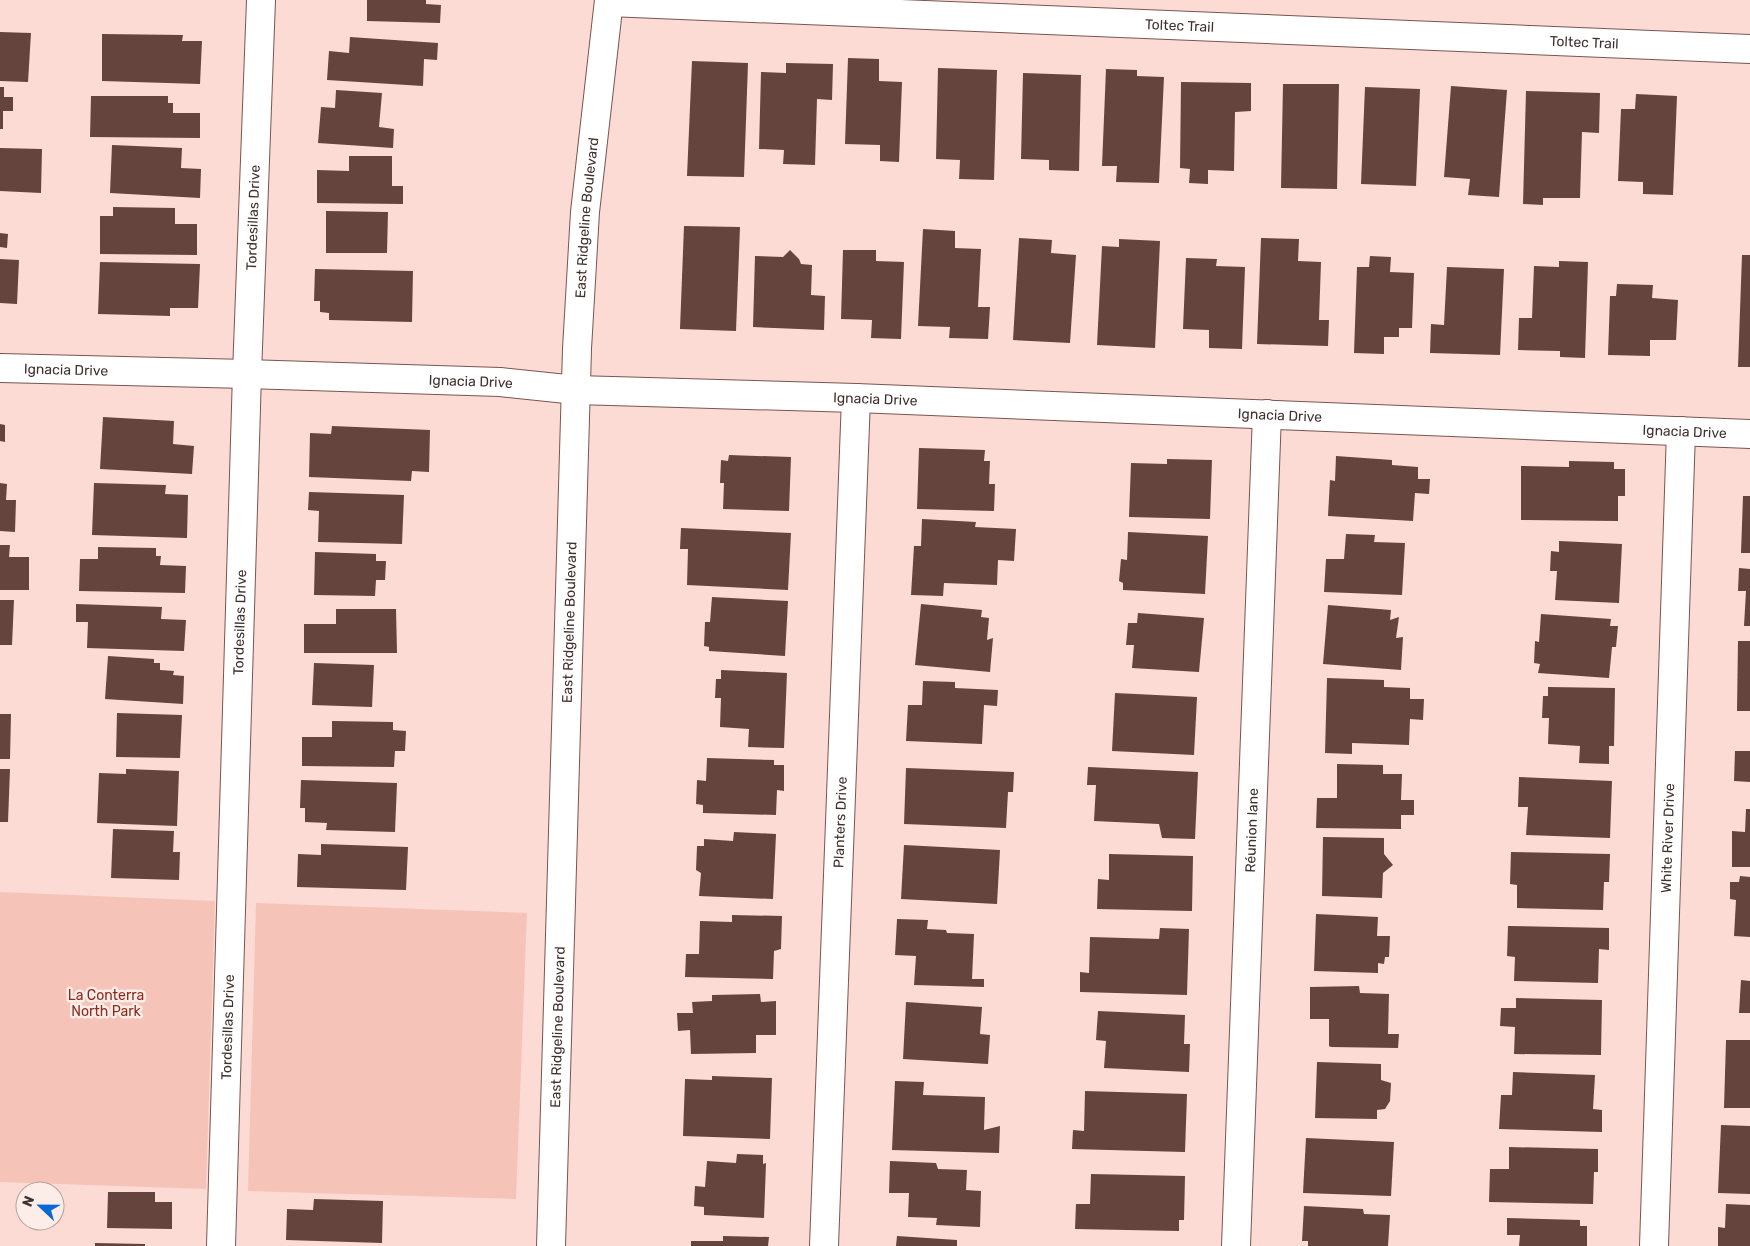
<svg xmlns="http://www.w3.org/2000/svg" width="1750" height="1246" font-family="Rubik,sans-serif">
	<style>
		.green { fill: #f6c3b8 }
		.building { fill: #64443d }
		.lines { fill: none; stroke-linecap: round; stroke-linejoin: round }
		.street-casing { stroke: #78564f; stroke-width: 30 }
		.secondary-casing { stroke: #78564f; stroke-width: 30 }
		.street { stroke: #fff; stroke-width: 28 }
		.secondary { stroke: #fff; stroke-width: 28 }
		.labels { text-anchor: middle; stroke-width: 5; stroke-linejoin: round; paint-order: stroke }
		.street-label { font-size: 14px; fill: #41312e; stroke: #fdede9 }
		.park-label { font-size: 14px; fill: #8b2b1b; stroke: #fdede9 }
	</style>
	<rect width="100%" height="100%" fill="#fcdbd4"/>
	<!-- green -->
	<g class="green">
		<path d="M0 892 215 901 206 1189 0 1182Z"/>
		<path d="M256 903 527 913 516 1199 248 1191Z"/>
	</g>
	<!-- building -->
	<g class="building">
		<path d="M367 0H426V4L441 5 440 23 367 21Z"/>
		<path d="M0 32 31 33 28 82 0 81Z"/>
		<path d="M102 34 183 35 182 41H202L200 84 102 81Z"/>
		<path d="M350 37 438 43 437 60 424 59 423 86 327 80 329 51 349 53Z"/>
		<path d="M848 58 879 59V81L902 82 899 162 880 161V145L845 144Z"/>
		<path d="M692 61 748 63 744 177 687 176Z"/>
		<path d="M786 63 833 64 832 100 817 99 815 165 783 164 784 150 759 149 761 72 786 73Z"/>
		<path d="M938 68 997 70 994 180 959 179 960 160 936 159Z"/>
		<path d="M1106 69 1137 70V76L1164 77 1159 183 1116 182 1117 166H1102Z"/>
		<path d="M1023 73 1081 75 1079 171 1049 170V160L1021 159Z"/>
		<path d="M1181 82 1251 83V111L1235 112 1234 171 1208 170V184L1189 183 1190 169 1180 168Z"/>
		<path d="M1283 84H1339L1337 189 1281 188Z"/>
		<path d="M1451 86 1507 90 1499 197 1468 195 1470 179 1444 177Z"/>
		<path d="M0 87H4V97H13V111H3V129H0Z"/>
		<path d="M1365 87 1420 89 1416 186 1361 184Z"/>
		<path d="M336 90 382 93 379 127 394 129 393 148 318 143 321 107 335 108Z"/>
		<path d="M1526 91 1600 93 1599 133 1582 132 1580 198H1543V205L1523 204Z"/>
		<path d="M1636 94 1677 96 1673 195 1643 194V182L1618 181 1621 109H1635Z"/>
		<path d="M91 96H168V103H173V113H200V138L90 137Z"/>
		<path d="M112 145 182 148 181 168 201 169 200 198 110 193Z"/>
		<path d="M0 148 42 149 41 193 0 191Z"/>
		<path d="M349 156H392V186H403V204L317 203V170L349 171Z"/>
		<path d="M113 207 175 208V224H197V255L100 254V216H113Z"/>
		<path d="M326 211 388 212 387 253H326Z"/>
		<path d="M684 226 740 227 736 331 680 329Z"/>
		<path d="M923 229 955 231V248L981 249 978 307H990L988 339 949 338 950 327 918 326Z"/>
		<path d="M0 233 8 234 7 248 0 247Z"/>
		<path d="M1019 238 1052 240 1051 253 1076 255 1070 343 1013 340Z"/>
		<path d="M1261 238 1299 239 1298 261 1321 262 1319 320H1329L1328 346 1257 344Z"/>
		<path d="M1119 239 1160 241 1155 348 1097 345 1102 246 1119 247Z"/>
		<path d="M790 250 799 259 801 264 812 265 811 295 825 296 824 330 753 327 755 256 783 257Z"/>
		<path d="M843 250H876V261L904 262 901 339 871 338 872 320 841 319Z"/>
		<path d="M1742 255H1750V367H1738Z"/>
		<path d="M1370 256 1391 257 1390 272 1414 273 1412 328H1399V337H1384V354L1354 353 1357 267H1369Z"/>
		<path d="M1186 258 1217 259 1216 266 1245 267 1242 349 1209 348V330L1183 329Z"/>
		<path d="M0 259 19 260 17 304 0 303Z"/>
		<path d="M1559 261 1588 262 1585 358 1560 357V351L1518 350 1519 318H1532L1534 266 1559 267Z"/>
		<path d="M100 262 200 264 198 308H170V316L98 314Z"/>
		<path d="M1447 267 1504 269 1500 355 1430 353 1431 324 1444 325Z"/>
		<path d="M315 269 413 271 412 322 329 320V313L320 312V301H314Z"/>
		<path d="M1617 284 1653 285 1652 298 1678 300 1676 340H1650V356L1608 355 1610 296H1616Z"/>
		<path d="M103 417 174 421 173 444 194 446 192 474 100 469Z"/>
		<path d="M0 424 5 425V442L0 441Z"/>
		<path d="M332 426 430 430 429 472 412 471 411 481 309 477 310 433 331 434Z"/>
		<path d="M919 448 985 450 984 461H990L989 484H995L994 511 917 509Z"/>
		<path d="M729 455 791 457 789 511 723 509 724 483H720L721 460 728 461Z"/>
		<path d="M1336 456 1392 460V465L1418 467V479H1430L1429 494 1415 493 1413 521 1328 516 1330 480 1335 481Z"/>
		<path d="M1167 459 1212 460 1210 519 1129 517 1131 463 1167 464Z"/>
		<path d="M1569 461 1614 462V469H1625V496H1618V521L1521 520V466L1569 467Z"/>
		<path d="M0 483 7 484 6 500H16L15 532 0 531Z"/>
		<path d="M94 483 166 485 165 494 188 495 187 538 92 535Z"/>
		<path d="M309 492 404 495 402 544 318 542 319 511 308 510Z"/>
		<path d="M1743 496H1750V553H1741Z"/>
		<path d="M922 519 976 522 975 527 1016 529 1014 561 998 560 997 585 944 583 943 596 911 595 914 546H921Z"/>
		<path d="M681 528 791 533 788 590 687 585 688 549H680Z"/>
		<path d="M1128 532 1208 536 1205 594 1123 590V583L1119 581 1121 559 1127 560Z"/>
		<path d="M1346 534 1375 535 1374 542 1405 543 1402 595 1324 592 1326 559H1344Z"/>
		<path d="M1559 541 1622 544 1619 603 1555 600 1557 571H1550L1551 551 1559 552Z"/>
		<path d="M0 545H10L9 557H29V590H0Z"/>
		<path d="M98 547 156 548V556H161L160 565 186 566 185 593 79 591 80 559H98Z"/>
		<path d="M315 552 376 554V561H386L385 580H376L375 596 314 595Z"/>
		<path d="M1739 568 1750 569V626H1744L1746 591H1738Z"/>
		<path d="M712 597 788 601 785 656 709 651V647L704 646 705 622H710Z"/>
		<path d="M0 600H14L12 645H0Z"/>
		<path d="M76 604 162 607 161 619 186 620 184 651 87 648 88 622H76Z"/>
		<path d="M921 604 982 610 981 617 989 618 987 640 993 638 990 672 915 665Z"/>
		<path d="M1328 605 1391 610 1390 620 1399 617 1396 638 1403 637 1401 670 1323 664Z"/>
		<path d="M336 609H396L397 653H304V624H336Z"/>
		<path d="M1138 613 1204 618 1199 672 1132 668 1134 645H1126L1128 623H1137Z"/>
		<path d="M1541 614 1611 619 1610 626H1618L1616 647H1612L1609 678 1538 673 1540 664 1534 663 1535 641 1539 642Z"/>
		<path d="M1738 641H1750V711H1737Z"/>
		<path d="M108 656 154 659V663H160V670L174 671 173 675 184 676 183 704 105 699Z"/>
		<path d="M314 663 374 665 372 707 312 705Z"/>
		<path d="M721 670 787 673 784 748 748 747 749 729 720 727 721 698H715L716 679H721Z"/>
		<path d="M1327 678 1384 680V687L1410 688V699H1424L1423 720 1410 719 1409 745 1352 743V754L1325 753Z"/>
		<path d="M923 681 955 682V688L998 690 997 706 984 705 982 744 906 741 908 705H922Z"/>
		<path d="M1548 687 1615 688 1614 746H1609V764L1579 763 1580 746 1548 744 1549 718H1542L1543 696H1548Z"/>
		<path d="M1115 693 1197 697 1194 755 1112 751Z"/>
		<path d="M117 713 182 715 180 758 116 757Z"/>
		<path d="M0 714H11L10 759H0Z"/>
		<path d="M332 721 393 722V730L406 731 405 751H395L394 767 302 766V737H332Z"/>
		<path d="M1735 751H1750V782L1734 781Z"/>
		<path d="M707 758 774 760V765H784V791L777 790 776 815 703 813V805L696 804 697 780 706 781Z"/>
		<path d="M1337 764 1383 765V774H1402L1401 800H1414V815H1401V829L1316 828 1317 798H1337Z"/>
		<path d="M1088 767 1198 772 1195 839 1162 838 1159 824 1094 821 1096 785H1087Z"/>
		<path d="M906 768 1014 772 1013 792H1008L1006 828 904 824Z"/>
		<path d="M0 769H10L8 822H0Z"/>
		<path d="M126 769 179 771 177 826 97 823 99 773 126 774Z"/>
		<path d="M1519 777 1612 781 1610 838 1526 835 1528 807H1518Z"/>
		<path d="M301 780 397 783 395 832 326 830 327 823 305 822V808H300Z"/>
		<path d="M1746 809H1750V867H1732V831L1745 832Z"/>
		<path d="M113 829 174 831 173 852H180L179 880 111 878Z"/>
		<path d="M734 832 776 834 773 899 699 896 701 873 696 870 697 846H704V839L733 841Z"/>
		<path d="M1323 837 1384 838V854L1393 865 1383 873 1382 898 1322 896Z"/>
		<path d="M321 844 408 847 406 890 297 887 298 854 321 855Z"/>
		<path d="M904 845 1000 850 997 904 901 899Z"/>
		<path d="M1511 852 1610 854 1609 882H1604L1603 910 1517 908V885L1510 884Z"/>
		<path d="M1109 854 1193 856 1192 911 1097 909 1098 879 1109 880Z"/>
		<path d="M1740 876 1750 877V937L1734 936 1736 900 1730 899V882H1739Z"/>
		<path d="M1316 914 1378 917 1377 936H1390L1389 957H1385L1384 964 1378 963V973L1314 971Z"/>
		<path d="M732 915 782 916 781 949 774 951 773 979 685 977 686 954H699L700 921 732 922Z"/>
		<path d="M897 919 928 920 927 929 946 930 947 933 974 934 972 979H984V987L914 985 916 956 895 955Z"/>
		<path d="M1508 926 1609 928V950L1599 949 1598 983 1514 981 1515 957 1507 956Z"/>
		<path d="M1160 928 1189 929 1187 995 1080 992V972L1089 973 1090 937 1159 939Z"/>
		<path d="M1741 980 1750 981V1013H1739Z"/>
		<path d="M1359 986 1360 993 1389 994 1388 1034H1399L1398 1048 1331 1047 1329 1046V1019H1310V987Z"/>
		<path d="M760 994 761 1002 776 1001V1035H756V1053L691 1054 690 1030 678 1031 677 1013H693L692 1002 712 1001V995Z"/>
		<path d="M1516 998 1602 1000 1601 1055 1514 1054 1515 1027 1500 1026 1501 1008H1516Z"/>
		<path d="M906 1002 982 1007 980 1034 990 1035 988 1064 903 1059Z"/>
		<path d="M1098 1011 1185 1015 1184 1044H1190L1189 1072 1104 1068 1106 1041 1096 1040Z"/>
		<path d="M1726 1040H1750V1108H1724Z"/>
		<path d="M1317 1062 1381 1064V1080L1391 1083 1390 1101 1385 1109 1377 1110V1119L1315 1118Z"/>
		<path d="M1513 1072 1595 1075 1593 1109 1602 1110V1132L1499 1129 1501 1095H1512Z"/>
		<path d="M712 1076 772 1078 770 1139 683 1136 685 1079 712 1080Z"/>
		<path d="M895 1081 924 1082 923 1095 985 1097 984 1130 1000 1126 999 1153 892 1150Z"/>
		<path d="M1085 1091 1187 1094 1185 1152 1072 1149 1073 1130 1084 1131Z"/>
		<path d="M1721 1125 1750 1126V1194L1718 1193Z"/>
		<path d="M1306 1138 1394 1142 1391 1196 1303 1193Z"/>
		<path d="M1509 1147 1598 1149V1172H1594L1593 1204 1489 1202 1490 1169H1509Z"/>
		<path d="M737 1154 763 1155V1164L766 1163 764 1218 704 1215V1207L694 1206 695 1186 705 1187 707 1161 736 1163Z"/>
		<path d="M890 1161 936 1163 938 1169 967 1170 966 1190 981 1191 980 1227 936 1225 937 1218 908 1217 909 1193H889Z"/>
		<path d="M1091 1174 1185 1176 1184 1220H1179V1231L1075 1229 1076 1204H1090Z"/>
		<path d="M108 1192H155V1202H172V1229L107 1228Z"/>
		<path d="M314 1199 383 1201 382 1243 286 1240 287 1209 313 1210Z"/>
		<path d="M1726 1204 1750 1205V1246H1718V1227L1725 1228Z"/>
		<path d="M1304 1206 1363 1209 1364 1214 1390 1215 1388 1246H1308V1241H1302Z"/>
		<path d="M1507 1218 1580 1220V1226H1587V1246H1519L1520 1235H1507Z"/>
		<path d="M723 1236 769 1237 768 1246H691V1241H723Z"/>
		<path d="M897 1236 957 1240V1246H896Z"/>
		<path d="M95 1243 145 1244V1246H95Z"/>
	</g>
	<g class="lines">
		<!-- street casing -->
		<g class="street-casing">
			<g id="street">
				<path id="s1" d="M609 2 1750 49"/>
				<path id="s2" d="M0 368 247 374 500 382 576 390 856 398 1750 434"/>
				<path id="s3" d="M221 1246 247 374 261 0"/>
				<path id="s4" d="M824 1246 856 398"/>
				<path id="s5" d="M1236 1246 1267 414"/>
				<path id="s6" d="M1654 1246 1681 431"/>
			</g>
		</g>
		<!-- secondary casing -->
		<g class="secondary-casing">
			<g id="secondary">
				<path id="s7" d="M551 1246 577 349 585 212 609 0"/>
			</g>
		</g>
		<!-- street -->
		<use href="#street" class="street"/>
		<!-- secondary -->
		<use href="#secondary" class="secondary"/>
	</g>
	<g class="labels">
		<!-- street labels -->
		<g class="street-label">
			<text dy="5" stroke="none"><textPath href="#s1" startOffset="571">Toltec Trail</textPath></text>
			<text dy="5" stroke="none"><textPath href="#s1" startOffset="976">Toltec Trail</textPath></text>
			<text dy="5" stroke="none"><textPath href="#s3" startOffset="1029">Tordesillas Drive</textPath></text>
			<text dy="5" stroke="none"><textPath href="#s7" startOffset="1029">East Ridgeline Boulevard</textPath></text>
			<text dy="5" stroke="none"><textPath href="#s2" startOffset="66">Ignacia Drive</textPath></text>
			<text dy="5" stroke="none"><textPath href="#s2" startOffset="471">Ignacia Drive</textPath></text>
			<text dy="5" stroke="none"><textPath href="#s2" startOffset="876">Ignacia Drive</textPath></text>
			<text dy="5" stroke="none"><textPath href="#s2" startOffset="1281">Ignacia Drive</textPath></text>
			<text dy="5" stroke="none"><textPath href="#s2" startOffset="1686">Ignacia Drive</textPath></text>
			<text dy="5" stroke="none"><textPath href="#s7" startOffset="624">East Ridgeline Boulevard</textPath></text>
			<text dy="5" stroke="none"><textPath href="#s3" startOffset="624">Tordesillas Drive</textPath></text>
			<text dy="5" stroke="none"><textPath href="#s4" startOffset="424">Planters Drive</textPath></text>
			<text dy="5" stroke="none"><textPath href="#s5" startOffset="416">Réunion lane</textPath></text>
			<text dy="5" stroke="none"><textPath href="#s6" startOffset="408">White River Drive</textPath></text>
			<text dy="5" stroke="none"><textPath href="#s7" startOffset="219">East Ridgeline Boulevard</textPath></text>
			<text dy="5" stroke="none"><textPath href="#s3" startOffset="219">Tordesillas Drive</textPath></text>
		</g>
		<!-- park labels -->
		<g class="park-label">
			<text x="106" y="1000">La Conterra<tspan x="106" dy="16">North Park</tspan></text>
		</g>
	</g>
	<!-- north arrow -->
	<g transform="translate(40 1206) rotate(292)"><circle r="24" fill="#fdede9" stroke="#b2a29e"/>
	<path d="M0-4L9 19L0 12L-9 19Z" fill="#0969d2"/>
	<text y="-8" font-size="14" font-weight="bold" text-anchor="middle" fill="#41312e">N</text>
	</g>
</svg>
